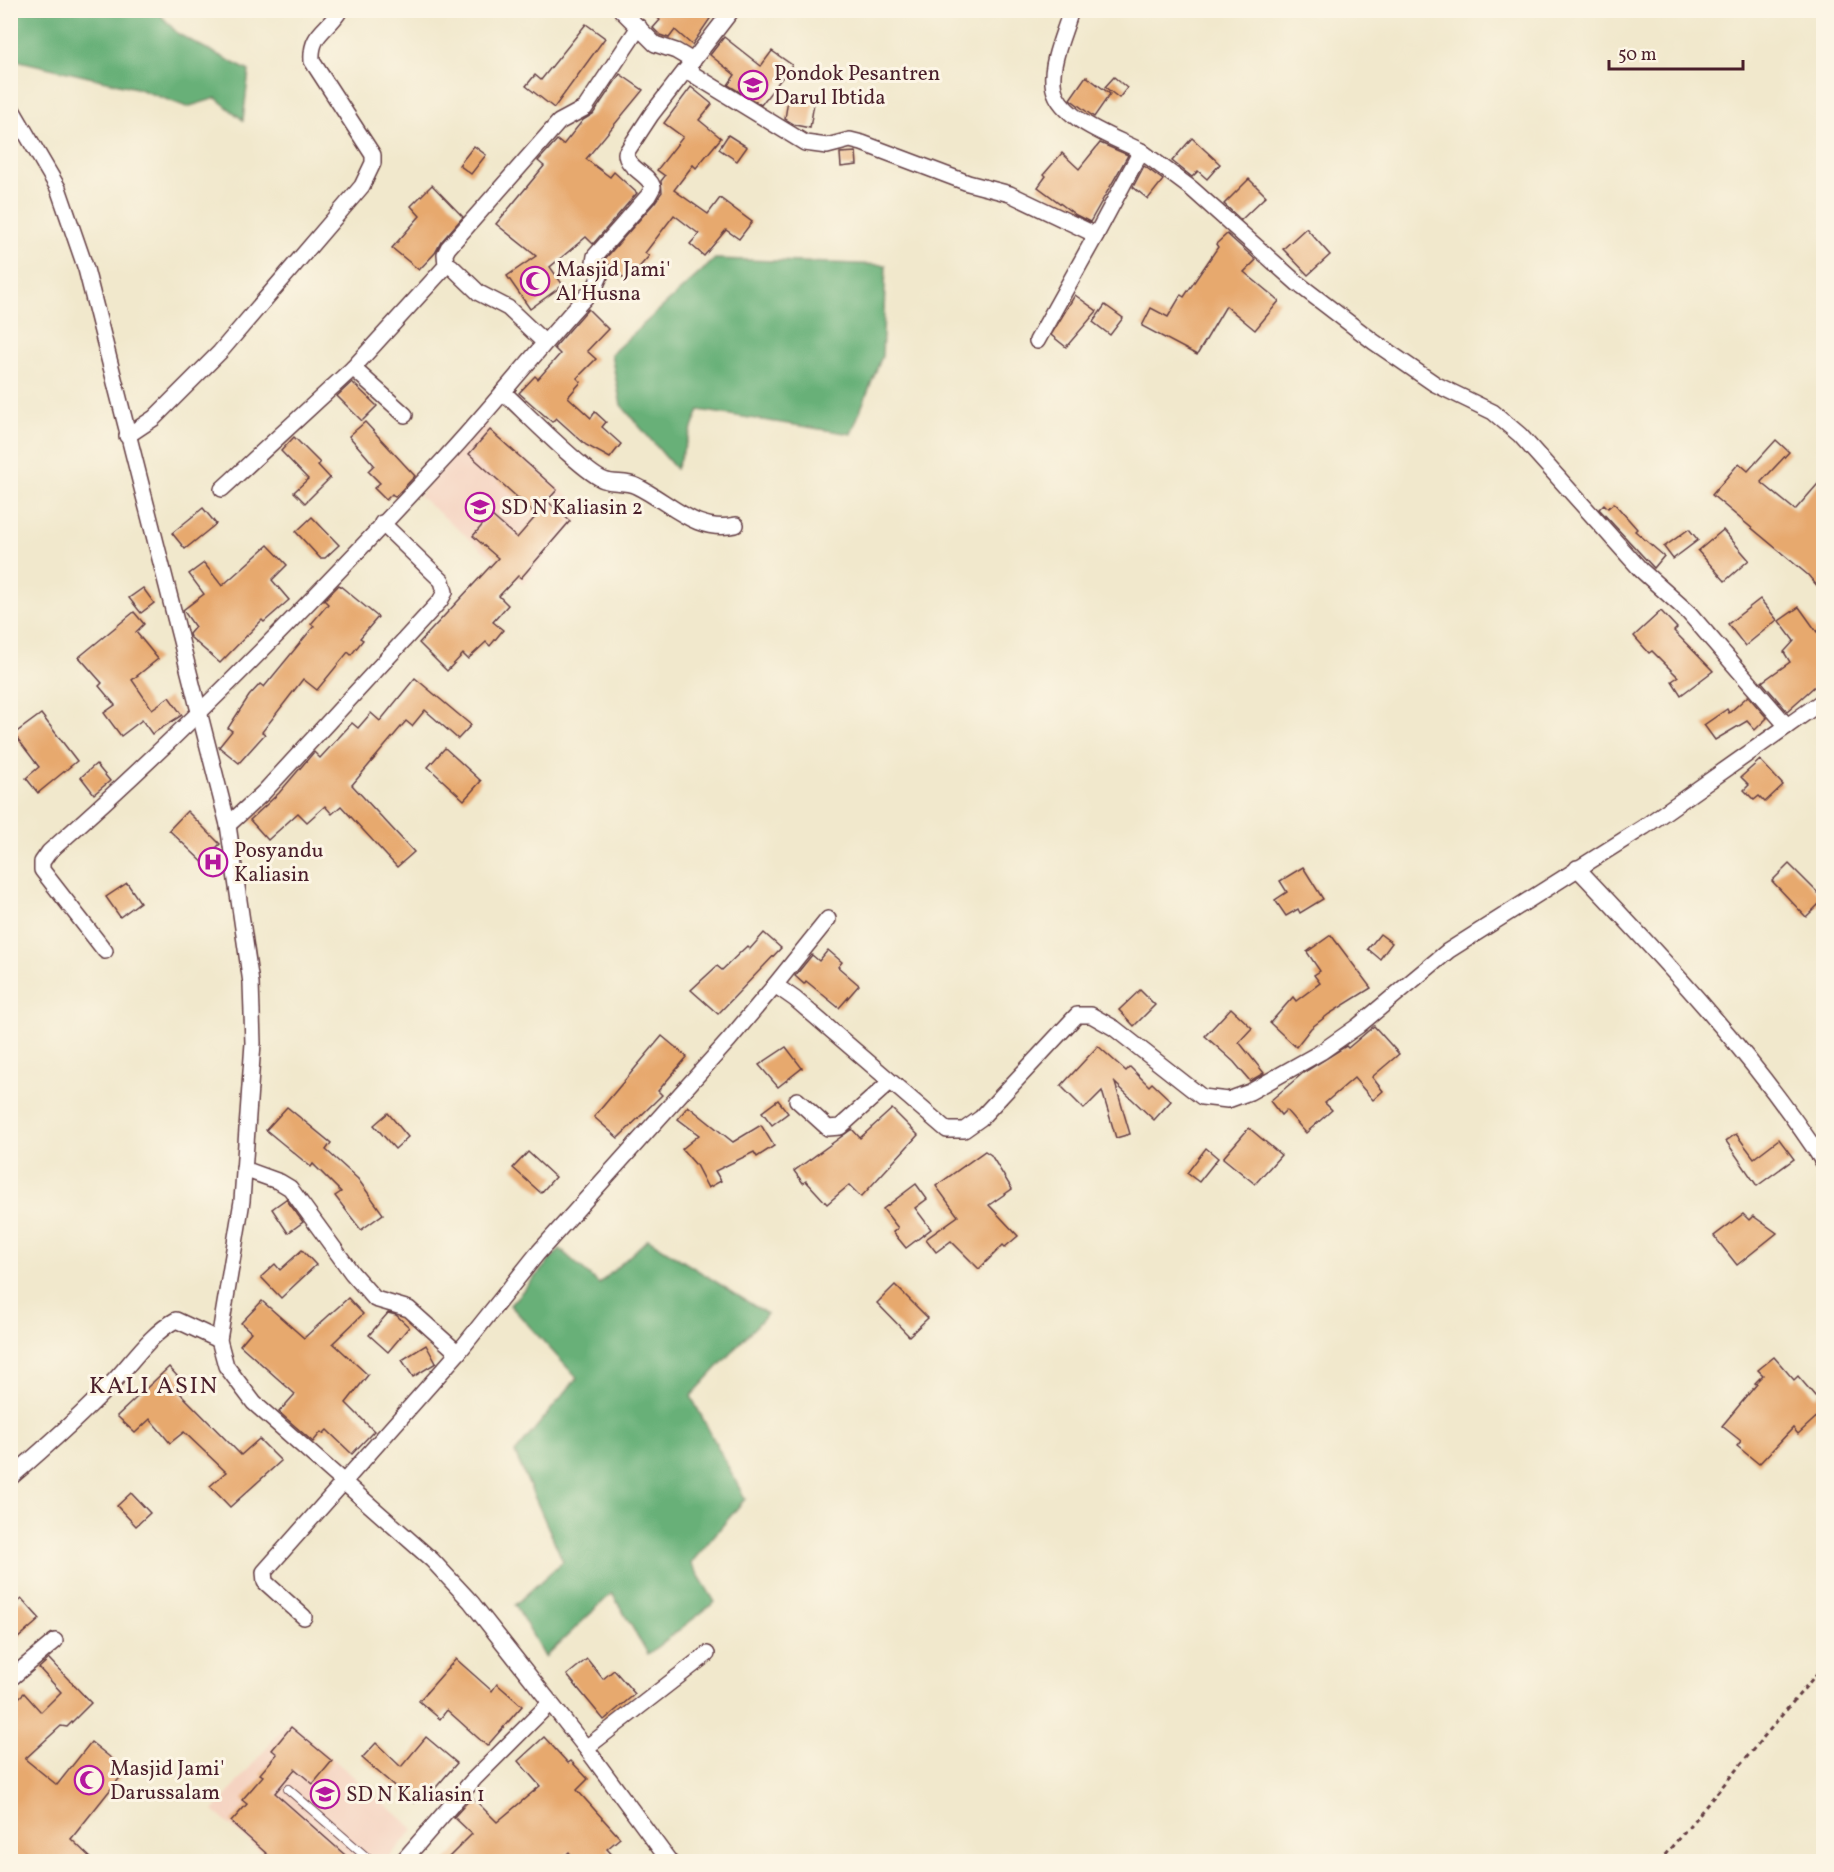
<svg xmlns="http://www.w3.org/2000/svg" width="1834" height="1872" font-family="Vollkorn,serif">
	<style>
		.built { fill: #f5d3c1; fill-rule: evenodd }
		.forest { fill: #68b078; stroke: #596852; stroke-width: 1.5 }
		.building { fill: #e7a96e }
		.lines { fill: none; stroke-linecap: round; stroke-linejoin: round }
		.lane-casing { stroke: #633d43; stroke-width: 10 }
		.street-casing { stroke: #633d43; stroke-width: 18 }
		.path { stroke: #633d43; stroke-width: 3; stroke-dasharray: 4.5 4.5; stroke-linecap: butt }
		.lane { stroke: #fff; stroke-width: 8 }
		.street { stroke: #fff; stroke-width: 15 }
		.labels { text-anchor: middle; stroke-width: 6; stroke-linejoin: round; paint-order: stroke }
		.poi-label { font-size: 21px; fill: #4a1f2b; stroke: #fcf5e5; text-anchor: start }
		.quarter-label { font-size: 24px; letter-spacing: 1.5px; fill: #4a1f2b; stroke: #fcf5e5 }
	</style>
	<rect width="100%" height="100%" fill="#fcf5e5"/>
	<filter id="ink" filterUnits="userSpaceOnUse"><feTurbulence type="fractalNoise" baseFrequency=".0167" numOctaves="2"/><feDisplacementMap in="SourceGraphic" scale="12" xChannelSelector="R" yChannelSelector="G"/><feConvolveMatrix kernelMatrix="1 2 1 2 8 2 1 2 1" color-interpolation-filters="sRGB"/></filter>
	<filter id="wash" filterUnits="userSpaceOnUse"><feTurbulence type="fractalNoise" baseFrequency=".008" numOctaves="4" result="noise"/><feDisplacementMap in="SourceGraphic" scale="24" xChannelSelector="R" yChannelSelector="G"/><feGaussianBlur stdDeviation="1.35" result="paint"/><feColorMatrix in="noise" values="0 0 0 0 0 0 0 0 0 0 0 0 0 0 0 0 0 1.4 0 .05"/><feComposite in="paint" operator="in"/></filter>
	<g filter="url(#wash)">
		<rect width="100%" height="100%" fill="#f1e8cc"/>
		<!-- built -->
		<g class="built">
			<path d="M482 422 586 511 523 584 419 496ZM491 430 556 490 536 513 469 454ZM549 503 570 521 520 536ZM491 515 539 558 521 578 473 536Z"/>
			<path d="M289 1721 414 1829 386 1861H353L260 1780 243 1800 309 1861 245 1806 231 1822 276 1861H272L213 1811ZM272 1750 332 1761V1762L313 1784ZM275 1757 292 1772 278 1789 260 1774Z"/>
		</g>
		<!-- forest -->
		<g class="forest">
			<path d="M11 10 157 11 178 34 249 71 243 120 216 98 187 107 136 88 11 59Z"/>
			<path d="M715 259 886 265 882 356 851 434 699 410 676 469 621 405 611 354Z"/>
			<path d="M648 1239 767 1314 691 1396 745 1499 691 1563 715 1602 648 1654 612 1593 545 1657 515 1605 563 1561 515 1453 577 1378 510 1305 560 1249 599 1284Z"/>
		</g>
		<g id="blocks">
			<!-- building -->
			<g class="building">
				<path d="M649 10H716L692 45 675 30 669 38 660 35 653 28 660 20Z"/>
				<path d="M586 24 605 38 554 108 526 86 535 75 541 80Z"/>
				<path d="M724 37 761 66 772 51 792 65 761 105 728 85 735 75 710 55Z"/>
				<path d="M620 74 643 90 586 159 610 177 614 172 637 193 593 244 586 237 550 267 563 285 530 309 507 276 536 256 496 224 544 166 538 161 557 140 563 145 583 120 593 114Z"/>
				<path d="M1086 76 1110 94 1094 117 1070 99Z"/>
				<path d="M1114 77 1127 88 1119 98 1105 87Z"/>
				<path d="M691 87 712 104 699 120 721 138 696 168 693 165 674 190 708 214 720 198 752 222 739 239 726 230 704 256 690 244 699 234 674 215 645 253 649 256 627 281 604 260 655 202 662 192 661 181 665 176 657 170 683 137 664 123Z"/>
				<path d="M788 99 814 103 810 128 795 125 785 119Z"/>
				<path d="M728 135 747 147 737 161 719 149Z"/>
				<path d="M1192 138 1220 164 1207 179 1198 171 1192 177 1172 161Z"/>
				<path d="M1100 143 1128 155 1090 222 1076 215 1038 187 1046 176 1044 174 1062 153 1079 169Z"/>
				<path d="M474 146 486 155 471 174 459 165Z"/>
				<path d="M856 152 857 165 841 167 840 153Z"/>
				<path d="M1144 166 1163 180 1148 199 1133 187Z"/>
				<path d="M1249 179 1266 196 1241 220 1224 204Z"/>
				<path d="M432 185 463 217 441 242 435 253 419 270 392 248 420 216 411 206Z"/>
				<path d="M1306 228 1330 255 1308 275 1283 249Z"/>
				<path d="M1227 234 1256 260 1244 272 1279 301 1255 330 1226 306 1197 355 1142 326 1151 308 1168 317 1181 295 1184 297 1218 247 1216 244Z"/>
				<path d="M1075 295 1097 311 1066 347 1051 335Z"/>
				<path d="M1105 305 1123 318 1110 335 1093 322Z"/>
				<path d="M588 309 608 329 587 351 596 359 577 378 581 382 568 397 591 418 595 412 606 422 602 427 621 444 610 458 586 445 556 418 552 422 519 393 535 376 538 379 560 354 554 348Z"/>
				<path d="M352 382 377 406 362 421 337 396Z"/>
				<path d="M365 422 415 476 395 497 392 494 386 500 374 488 380 483 368 471 374 465 349 436Z"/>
				<path d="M490 430 557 490 547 501 570 521 521 578 518 576 499 596 508 605 493 622 503 630 490 646 486 642 468 659 463 654 447 671 419 643 498 558 473 536 491 515 517 538 537 515 469 454Z"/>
				<path d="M294 437 320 463 318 465 330 478 305 503 294 492 308 479 281 451Z"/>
				<path d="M1776 440 1789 452 1761 482 1795 510 1824 477V594L1808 575 1712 495 1739 463 1748 471Z"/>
				<path d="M1614 503 1637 529 1635 531 1664 556 1654 568 1599 509 1604 504 1608 508Z"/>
				<path d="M203 508 216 524 185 549 172 533Z"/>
				<path d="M312 517 339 545 325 558H320L296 532Z"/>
				<path d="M1689 529 1698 540 1673 559 1664 547Z"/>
				<path d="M1723 530 1749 560 1725 581 1698 551Z"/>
				<path d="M268 545 287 565 272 580 289 600 264 622 262 620 220 663 190 637 189 634 195 627 183 610 204 594 189 574 204 563 222 586Z"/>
				<path d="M339 585 378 617 360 638 363 640 351 655 348 652 317 690 303 679 262 732 265 734 239 763 219 747 232 731 228 728 249 696 260 684 264 687 314 626 311 624 328 604 324 600Z"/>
				<path d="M143 588 154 603 141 613 129 598Z"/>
				<path d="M1760 599 1777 620 1745 646 1728 624Z"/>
				<path d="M1799 607 1817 632 1824 625V678L1787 711 1762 682 1790 662 1784 652 1794 641 1779 621Z"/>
				<path d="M1661 611 1677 628 1674 631 1713 671 1681 695 1672 681 1678 677 1652 651 1649 653 1634 636Z"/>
				<path d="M134 612 144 624 136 632 158 659 132 680 152 709 169 697 182 715 152 734 142 720 121 736 104 713 115 705 99 686 102 683 79 657Z"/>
				<path d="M415 678 471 725 458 739 425 710 412 726 406 721 352 785 414 852 397 867 341 806 332 814 325 806 307 822 298 813 268 840 250 820 279 793 314 752 320 758 352 723 358 728 371 713 380 721Z"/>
				<path d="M1748 696 1767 718 1755 730 1747 721 1715 740 1704 725 1727 709 1729 713Z"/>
				<path d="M41 714 77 761 38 793 26 778 39 767 14 734Z"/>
				<path d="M445 748 481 781 464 800 428 767Z"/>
				<path d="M1760 760 1783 785 1765 802 1759 796 1754 800 1744 790 1749 785 1741 777Z"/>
				<path d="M96 764 110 781 94 794 81 777Z"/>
				<path d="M187 811 220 844 214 850 223 859 211 870 169 830Z"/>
				<path d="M1789 864 1824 899 1806 917 1772 881Z"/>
				<path d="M1303 867 1323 899 1300 913 1298 909 1286 916 1275 900 1287 892 1280 881Z"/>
				<path d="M127 883 140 902 120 917 106 897Z"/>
				<path d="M764 933 781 948 718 1014 691 990 717 966 722 970 747 946 750 949Z"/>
				<path d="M1380 934 1392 943 1380 959 1368 949Z"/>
				<path d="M1331 935 1371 988 1329 1014 1311 1028 1296 1047 1270 1023 1293 997 1296 1001 1320 983 1314 975 1320 971 1307 952Z"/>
				<path d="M828 950 842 962 838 967 859 985 839 1008 806 981 804 984 795 976 812 955 819 961Z"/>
				<path d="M1140 990 1155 1005 1134 1026 1119 1010Z"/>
				<path d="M1231 1008 1252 1028 1239 1042 1264 1073 1250 1081 1234 1062 1205 1036Z"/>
				<path d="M1374 1026 1399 1054 1372 1077 1383 1091 1373 1100 1354 1078 1325 1103 1332 1110 1306 1133 1286 1110 1281 1115 1270 1101 1303 1073 1346 1046 1348 1048Z"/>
				<path d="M662 1036 687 1057 658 1091 662 1095 618 1138 594 1117Z"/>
				<path d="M1098 1046 1126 1071 1130 1067 1149 1086 1152 1083 1171 1101 1154 1120 1115 1083 1130 1134 1116 1138 1102 1091 1084 1109 1061 1086Z"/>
				<path d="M786 1047 802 1068 778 1087 759 1065Z"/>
				<path d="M778 1100 788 1113 772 1125 762 1112Z"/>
				<path d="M688 1106 733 1142 761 1125 774 1146 757 1157 754 1152 715 1171 721 1181 708 1188 696 1165 682 1149 699 1135 678 1119Z"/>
				<path d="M287 1107 331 1143 326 1150 358 1179 383 1214 361 1230 335 1196 341 1192 313 1164 311 1167 266 1130Z"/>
				<path d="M892 1109 918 1135 861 1197 849 1185 827 1204 806 1181 803 1183 794 1171 852 1129 860 1138Z"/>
				<path d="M388 1113 408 1137 395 1149 374 1125Z"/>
				<path d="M1249 1128 1281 1155 1255 1184 1223 1158Z"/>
				<path d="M1736 1134 1754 1158 1779 1139 1794 1159 1757 1186 1726 1141Z"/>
				<path d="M1206 1148 1218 1158 1199 1182 1187 1173Z"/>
				<path d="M985 1151 991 1155 1012 1189 989 1205 1018 1236 1005 1247 1003 1245 979 1269 951 1241 936 1252 926 1239 958 1216 936 1186Z"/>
				<path d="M528 1152 555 1177 541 1193 513 1168Z"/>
				<path d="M916 1184 927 1199 915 1208 931 1229 906 1248 893 1232 898 1228 883 1209Z"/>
				<path d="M286 1199 303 1222 288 1233 272 1209Z"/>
				<path d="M1743 1214 1749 1220 1753 1216 1777 1233 1737 1265 1714 1236Z"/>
				<path d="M302 1250 316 1265 281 1298 261 1277 275 1264 280 1270Z"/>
				<path d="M895 1285 928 1318 909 1336 877 1303Z"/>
				<path d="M348 1298 363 1314 333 1343 368 1375 346 1403 374 1431 352 1454 327 1430 323 1434 321 1432 313 1442 279 1412 295 1394 240 1345 251 1332 241 1323 262 1301 304 1338Z"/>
				<path d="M388 1313 396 1315 409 1327 388 1352 369 1335Z"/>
				<path d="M426 1345 436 1363 413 1377 402 1360Z"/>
				<path d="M1774 1357 1794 1380 1798 1376 1816 1397 1824 1388V1410L1798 1434 1793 1428 1759 1464 1737 1446 1741 1441 1722 1426 1757 1384 1755 1383 1763 1375 1758 1370Z"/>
				<path d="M169 1367 187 1387 180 1393 241 1455 259 1439 281 1461 230 1507 210 1486 226 1472 184 1432 170 1443 150 1419 135 1433 117 1416Z"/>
				<path d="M131 1493 150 1513 136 1526 117 1506Z"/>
				<path d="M22 1599 40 1619 10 1645V1609Z"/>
				<path d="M49 1659 91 1703 67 1727 61 1726 25 1759 57 1785 91 1742 126 1770 71 1839 95 1862H22L10 1851V1706L24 1693 41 1712 61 1692 39 1668Z"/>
				<path d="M456 1659 492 1691 497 1684 522 1706 487 1746 447 1710 440 1719 419 1701Z"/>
				<path d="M587 1659 603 1679 614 1670 635 1694 604 1720 567 1675Z"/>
				<path d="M291 1727 332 1761 313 1784 295 1769 275 1793 353 1862H276L231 1822 247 1804 242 1800 263 1776 260 1774 277 1754 272 1750Z"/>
				<path d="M426 1737 457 1763 432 1792 427 1788 414 1803 362 1758 376 1743 401 1767Z"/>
				<path d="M544 1737 568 1763 571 1761 588 1779 577 1790 620 1838 607 1849 619 1862H577L569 1852 558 1862H444L472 1834 454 1817 472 1797 497 1822 540 1786 518 1761Z"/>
			</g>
		</g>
	</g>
	<g filter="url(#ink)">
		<use href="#blocks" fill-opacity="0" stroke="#633d43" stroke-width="1.5"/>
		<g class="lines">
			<!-- lane casing -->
			<g class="lane-casing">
				<path id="lane" d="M288 1789 372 1862"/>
			</g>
			<!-- street casing -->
			<g class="street-casing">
				<g id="street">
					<path d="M621 10 655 44 676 51 693 61"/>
					<path d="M1071 10C1065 32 1051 60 1053 83 1055 118 1114 137 1141 151"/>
					<path d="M686 70 805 143 827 146 850 140 862 143 968 183 1010 194 1096 235 1141 151 1192 189 1297 283 1374 342 1435 384 1493 412 1520 435 1641 570 1689 613 1787 726"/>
					<path d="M10 106 58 188 86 269 228 825 251 983 253 1043 242 1201 219 1340 226 1366 254 1403 432 1560 471 1602 586 1748 670 1862"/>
					<path d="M446 266 445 254 448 248 559 122 585 108 639 27"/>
					<path d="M1037 341 1096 235"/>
					<path d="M353 368 405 415"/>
					<path d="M503 392C522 409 585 474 604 480 614 484 626 481 636 486 670 502 695 534 736 525"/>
					<path d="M127 436 154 418 220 352 362 186 373 163V155L312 61C310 33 328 31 340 10"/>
					<path d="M222 489 353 368 446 266H451L479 293 508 308 544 342"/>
					<path d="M228 825 263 793 440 601 445 592 442 581 382 523"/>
					<path d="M1577 868C1666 962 1753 1054 1824 1163"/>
					<path d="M105 951 42 870V862L49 852C189 729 319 594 445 458 497 402 543 342 595 287L600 276 594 262 595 256 648 196 653 187C648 173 626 168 626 153L651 115 732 10"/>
					<path d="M775 985 828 919"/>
					<path d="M797 1100 828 1128 840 1127 890 1082"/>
					<path d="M244 1169 280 1182 290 1188 352 1273 375 1299 409 1309 458 1353"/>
					<path d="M10 1478C46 1447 81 1416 113 1382 133 1361 150 1334 176 1320L219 1340"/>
					<path d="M304 1617 265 1582 264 1572 458 1353 537 1254 729 1040 775 985 795 999 947 1130H964L981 1118 1077 1015H1091L1114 1028 1202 1097 1228 1100 1250 1092 1321 1052 1358 1026 1448 951 1644 827 1824 700"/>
					<path d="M10 1679 55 1641"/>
					<path d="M586 1748 707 1654"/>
					<path d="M402 1862 474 1779 549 1704"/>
				</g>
			</g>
			<!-- path -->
			<path class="path" d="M1659 1862 1824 1665"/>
			<!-- lane -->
			<use href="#lane" class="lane"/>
			<!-- street -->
			<use href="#street" class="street"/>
		</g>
	</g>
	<!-- icons -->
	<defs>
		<g id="school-ring" transform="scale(1.5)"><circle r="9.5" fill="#fcf5e5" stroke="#b5179e" stroke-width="1.5"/><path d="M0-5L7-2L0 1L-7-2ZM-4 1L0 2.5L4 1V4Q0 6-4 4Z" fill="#b5179e"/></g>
		<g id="mosque-ring" transform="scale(1.5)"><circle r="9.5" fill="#fcf5e5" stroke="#b5179e" stroke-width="1.5"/><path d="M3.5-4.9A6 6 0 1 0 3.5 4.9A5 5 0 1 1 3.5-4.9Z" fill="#b5179e"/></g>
		<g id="hospital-ring" transform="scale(1.5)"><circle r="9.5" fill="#fcf5e5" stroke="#b5179e" stroke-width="1.5"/><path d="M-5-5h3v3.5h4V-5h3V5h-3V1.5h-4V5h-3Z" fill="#b5179e"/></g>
	</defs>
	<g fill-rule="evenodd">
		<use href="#school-ring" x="753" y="85"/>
		<use href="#mosque-ring" x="535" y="281"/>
		<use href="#school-ring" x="480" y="507"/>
		<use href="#hospital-ring" x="213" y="862"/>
		<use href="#mosque-ring" x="89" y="1780"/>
		<use href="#school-ring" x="325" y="1794"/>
	</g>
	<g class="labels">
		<!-- poi labels -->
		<g class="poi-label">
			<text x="774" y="80">Pondok Pesantren<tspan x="774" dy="24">Darul Ibtida</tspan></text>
			<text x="556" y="276">Masjid Jami'<tspan x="556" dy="24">Al Husna</tspan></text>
			<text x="501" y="514">SD N Kaliasin 2</text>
			<text x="234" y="857">Posyandu<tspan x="234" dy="24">Kaliasin</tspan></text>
			<text x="110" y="1775">Masjid Jami'<tspan x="110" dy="24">Darussalam</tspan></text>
			<text x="346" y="1801">SD N Kaliasin 1</text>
		</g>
		<!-- quarter labels -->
		<g class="quarter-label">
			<text x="154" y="1393">KALI ASIN</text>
		</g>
	</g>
	<!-- margin -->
	<rect width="1834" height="1872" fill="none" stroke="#fcf5e5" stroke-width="36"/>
	<!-- scale -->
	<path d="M1609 60v9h134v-9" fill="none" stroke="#4a1f2b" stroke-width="3"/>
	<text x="1618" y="60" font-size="18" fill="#4a1f2b" stroke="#fcf5e5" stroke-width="4.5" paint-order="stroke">50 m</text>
</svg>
